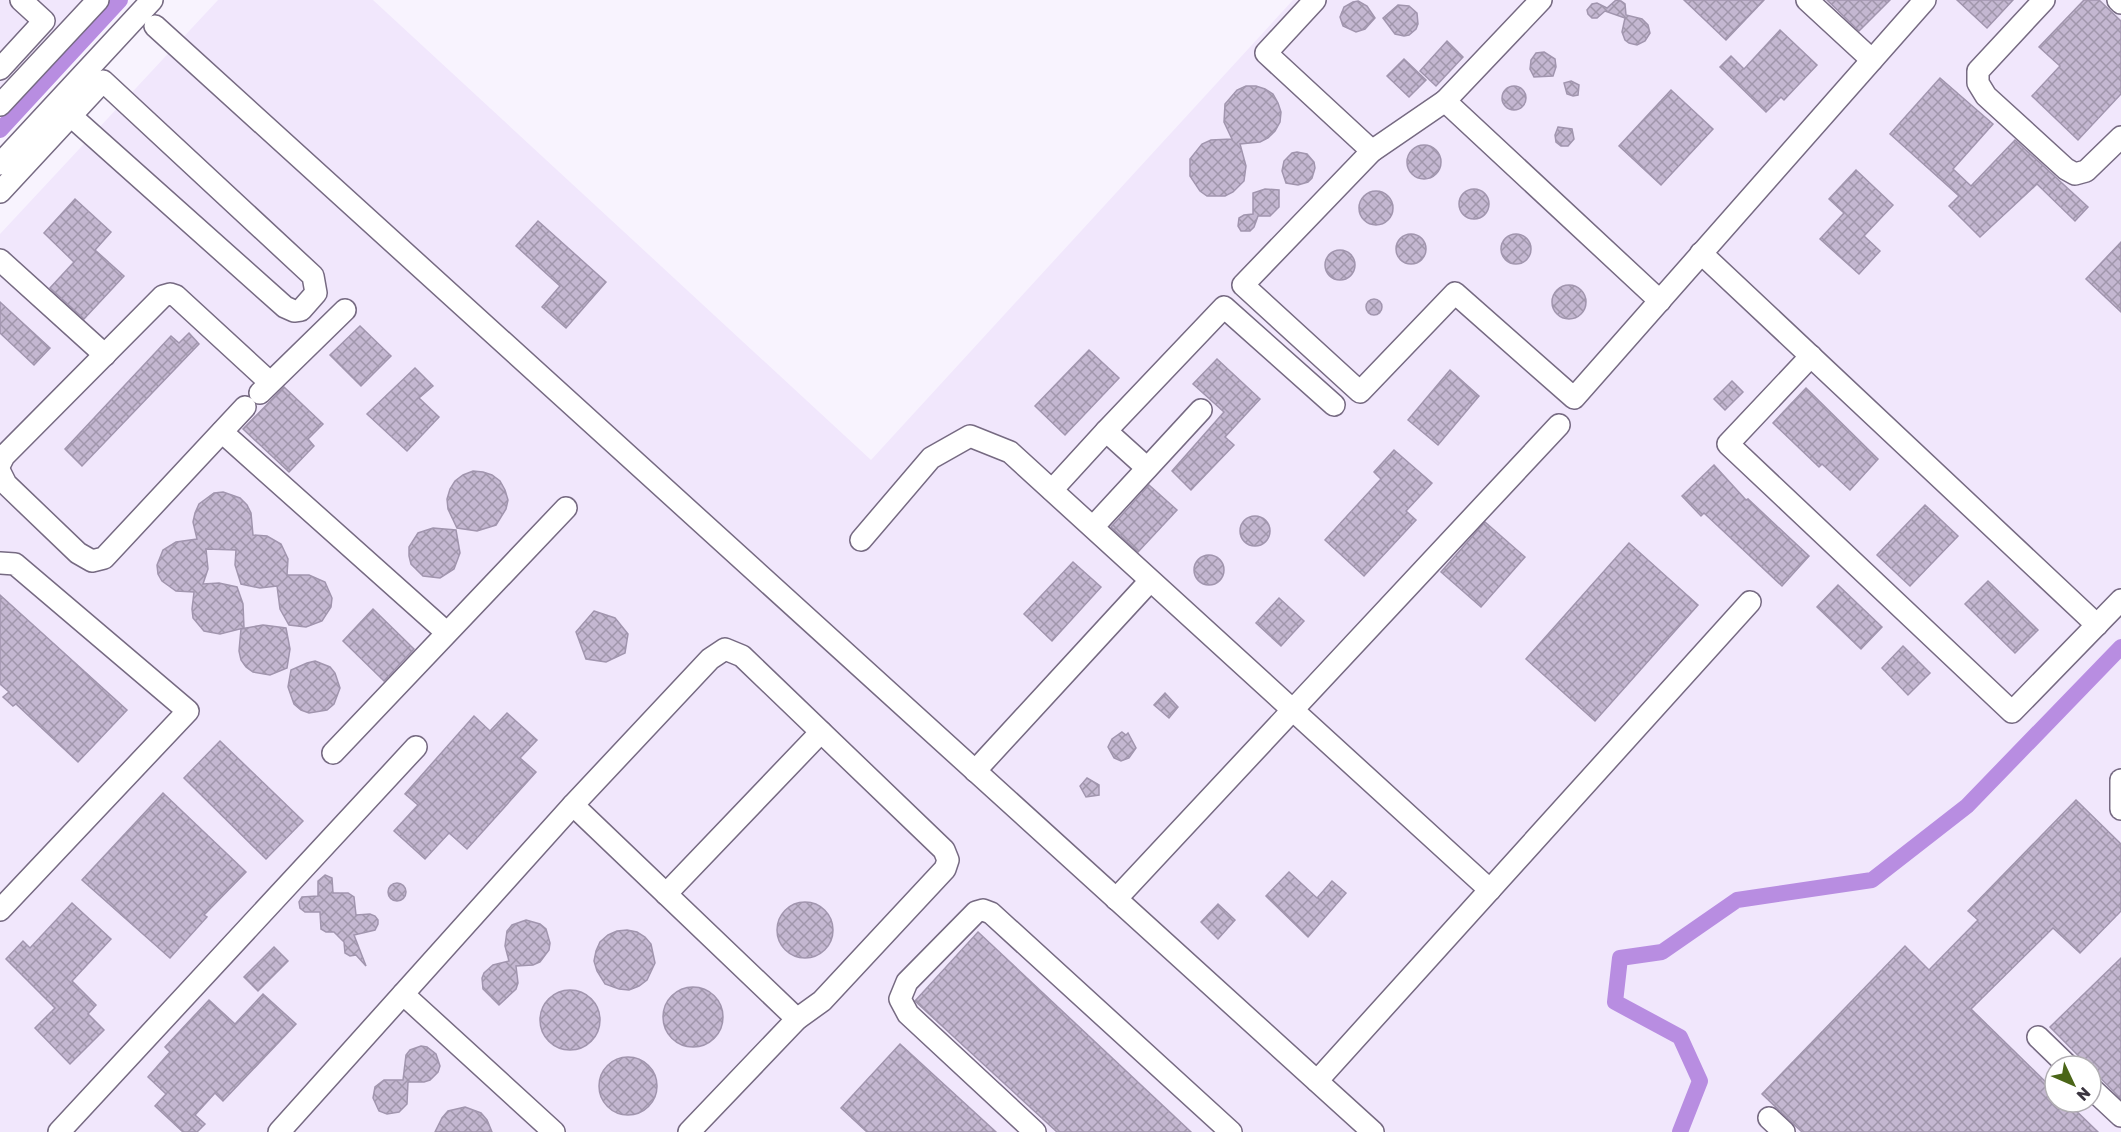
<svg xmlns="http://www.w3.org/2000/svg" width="2121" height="1132" font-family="Rubik,sans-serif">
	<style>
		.built { fill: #f1e7fc; fill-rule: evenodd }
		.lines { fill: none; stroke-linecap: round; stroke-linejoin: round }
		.canal { stroke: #b88de1; stroke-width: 16 }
		.building { fill: url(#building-cross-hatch); stroke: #a195ae; stroke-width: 1.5 }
		.minor-casing { stroke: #766a82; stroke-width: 24 }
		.minor { stroke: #fff; stroke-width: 21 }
	</style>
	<defs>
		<pattern id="building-cross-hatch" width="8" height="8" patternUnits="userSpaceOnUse" patternTransform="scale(1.5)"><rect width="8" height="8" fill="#c4b7d1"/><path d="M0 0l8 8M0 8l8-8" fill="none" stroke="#a096ab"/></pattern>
	</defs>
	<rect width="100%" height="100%" fill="#f8f3fe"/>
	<!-- built -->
	<g class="built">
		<path d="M0 0H106L0 112Z"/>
		<path d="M218 0H373L871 460 1293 0H2121V1132H0V234ZM2055 1066H2091V1102H2055Z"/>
	</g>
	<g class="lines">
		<!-- canal -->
		<g class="canal">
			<path d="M0 130 120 0"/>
			<path d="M1680 1132 1700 1081 1680 1037 1615 1002 1620 958 1662 952 1737 900 1872 880 1967 806 2121 647"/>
		</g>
	</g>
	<!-- building -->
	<g class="building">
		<path d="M1616 0 1621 1 1625 4 1626 15 1642 19 1648 25 1650 33 1645 41 1637 45 1629 43 1625 40 1622 32 1625 18 1605 11 1597 18H1592L1588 14 1587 10 1592 4 1597 3 1607 8Z"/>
		<path d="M1684 0H1764L1726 40Z"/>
		<path d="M1827 0H1890L1859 31Z"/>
		<path d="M1957 0H2013L1987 28Z"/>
		<path d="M2084 0H2099L2121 21V94L2078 140 2032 96 2060 66 2039 47Z"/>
		<path d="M1358 1 1367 6 1375 18 1365 29 1356 32 1343 26 1340 17 1344 7 1353 2Z"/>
		<path d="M1398 5 1409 6 1417 13 1418 24 1416 29 1409 35 1404 36 1395 34 1383 18Z"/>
		<path d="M1780 30 1817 65 1784 100 1781 97 1766 112 1720 67 1731 56 1744 69Z"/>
		<path d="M1447 41 1463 57 1436 86 1420 71Z"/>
		<path d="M1544 52 1555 59 1556 67 1553 76 1534 77 1530 69 1531 60 1536 53Z"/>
		<path d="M1404 59 1426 80 1409 97 1387 76Z"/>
		<path d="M1940 78 1993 124 1953 169 1971 186 2015 140 2088 207 2075 221 2037 184 1980 237 1949 206 1959 196 1890 134Z"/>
		<path d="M1571 81 1579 85 1578 95 1573 96 1567 94 1564 83Z"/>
		<path d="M1246 86H1256L1265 89 1273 94 1278 103 1281 112 1280 122 1275 131 1268 138 1260 142 1240 144 1246 166 1244 181 1233 192 1225 196H1207L1200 191 1190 176V159L1202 144 1211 140 1232 139 1224 122 1225 104 1237 90Z"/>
		<circle cx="1514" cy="98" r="12"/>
		<path d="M1671 90 1713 129 1661 185 1619 146Z"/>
		<path d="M1558 127 1572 129 1574 139 1568 146H1561L1556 142 1555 135Z"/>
		<circle cx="1424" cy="162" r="17"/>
		<path d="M1297 152 1307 154 1314 162 1315 168 1312 178 1308 182 1298 185 1286 183 1282 171 1284 161 1292 153Z"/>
		<path d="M1856 170 1893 205 1864 236 1880 251 1859 274 1820 239 1844 213 1829 199Z"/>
		<path d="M1265 189 1279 190V207L1270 216H1258L1254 227 1250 231H1241L1238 226 1239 218 1244 215 1253 214V193Z"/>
		<circle cx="1474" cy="204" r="15"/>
		<circle cx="1376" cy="208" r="17"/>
		<path d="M75 199 111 232 95 250 124 276 84 319 50 288 74 262 44 233Z"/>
		<path d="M538 221 606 282 566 328 542 307 560 286 516 246Z"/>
		<circle cx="1411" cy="249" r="15"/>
		<circle cx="1516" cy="249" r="15"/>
		<path d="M2121 242V312L2086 279Z"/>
		<circle cx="1340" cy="265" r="15"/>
		<circle cx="1569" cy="302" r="17"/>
		<circle cx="1374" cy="307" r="8"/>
		<path d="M0 302 50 348 34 365 0 333Z"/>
		<path d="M360 326 391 356 361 386 330 355Z"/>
		<path d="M189 333 199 344 82 466 65 449 171 336 179 343Z"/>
		<path d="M1089 350 1119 378 1065 435 1035 406Z"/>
		<path d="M1217 359 1260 399 1225 437 1234 445 1191 490 1172 471 1224 412 1193 384Z"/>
		<path d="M415 368 433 386 419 398 439 417 407 451 367 414Z"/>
		<path d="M1450 370 1479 396 1438 445 1408 420Z"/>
		<path d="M1732 381 1743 392 1725 410 1714 399Z"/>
		<path d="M284 387 323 424 308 439 314 446 289 472 243 429Z"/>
		<path d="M1806 388 1878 459 1850 490 1822 464 1819 467 1773 423Z"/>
		<path d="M1394 450 1432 483 1406 511 1416 520 1364 576 1325 540 1381 479 1374 472Z"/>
		<path d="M1714 465 1746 500 1748 499 1809 556 1782 586 1704 513 1701 516 1682 496Z"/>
		<path d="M473 471 483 472 492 475 500 481 505 490 508 500 506 509 496 525 477 531 457 528 448 509 447 499 450 489 455 481 463 475Z"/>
		<path d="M1149 485 1177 510 1138 552 1111 527Z"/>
		<path d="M223 492 240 498 247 505 251 513 253 535 267 536 281 544 288 559 287 575H309L325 582 332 598 331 607 322 621 306 627 289 625 280 609 277 586 260 588 241 584 235 565 236 550 206 549 208 569 203 584 219 583 237 587 243 604 244 628 220 634 204 631 193 618 192 609 194 592 176 591 162 581 158 574 157 565 163 550 176 542 197 539 193 522 195 513 199 504 214 493Z"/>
		<path d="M1925 505 1958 536 1910 586 1877 555Z"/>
		<circle cx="1255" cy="531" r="15"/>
		<path d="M1485 522 1525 557 1481 607 1441 572Z"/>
		<path d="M433 528 456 530 460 553 454 569 440 578 423 576 411 564 409 556V547L418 533Z"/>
		<path d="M1629 543 1698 605 1595 721 1526 659Z"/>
		<circle cx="1209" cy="570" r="15"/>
		<path d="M1073 562 1101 587 1052 641 1024 614Z"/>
		<path d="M1988 581 2038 630 2015 653 1965 604Z"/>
		<path d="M1838 585 1882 627 1861 649 1817 607Z"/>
		<path d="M0 595 127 710 78 762 16 704 13 706 3 697 9 692 0 684Z"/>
		<path d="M1279 598 1304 621 1281 646 1256 623Z"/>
		<path d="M373 609 414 649 384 681 343 641Z"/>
		<path d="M594 611 615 618 628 634 625 653 606 662 586 659 576 632Z"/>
		<path d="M263 625 286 628 290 649 287 668 270 675 253 672 246 667 241 660 239 651 241 629Z"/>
		<path d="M1903 646 1930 673 1908 695 1882 668Z"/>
		<path d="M315 661 330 667 335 673 340 688 334 704 327 710 309 713 301 710 294 704 288 687 291 670 307 663Z"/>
		<path d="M1165 693 1178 707 1169 718 1154 705Z"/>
		<path d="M507 713 537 740 520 758 536 772 467 849 449 833 425 859 394 831 418 805 405 794 474 716 490 731Z"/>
		<path d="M1122 732 1126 735 1128 733 1136 748 1129 758 1121 761 1114 758 1108 747 1112 739Z"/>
		<path d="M220 741 303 821 266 859 184 778Z"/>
		<path d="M1087 778 1099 785V795L1086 797 1080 786Z"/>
		<path d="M163 793 246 872 204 915 207 917 170 958 82 880Z"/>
		<path d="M2076 800 2121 844V911L2080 953 2053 928 1971 1009 2055 1091V1102H2067L2098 1132H1802L1762 1094 1905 946 1929 970 1978 920 1968 911Z"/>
		<path d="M1289 872 1317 898 1332 881 1346 893 1308 937 1266 896Z"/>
		<path d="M325 875 332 878 333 893H348L354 897 356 915 370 914 375 916 378 920V924L375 930 354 935 366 966 356 955 350 956 345 953 344 942 334 932H326L321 929 320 912H305L300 908 299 902 302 897 318 896V881Z"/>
		<circle cx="397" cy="892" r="9"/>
		<circle cx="805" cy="930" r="28"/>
		<path d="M72 903 111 939 72 981 96 1005 88 1014 104 1030 70 1064 35 1028 55 1008 6 959 23 941 30 948Z"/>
		<path d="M1218 904 1235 920 1218 939 1201 922Z"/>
		<path d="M526 920 540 924 546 929 550 943 549 950 540 962 533 965 516 966 518 983 516 989 499 1005 483 989 482 978 484 973 493 965 509 961 505 946 507 931 512 925Z"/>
		<path d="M627 930 637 932 645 937 651 944 655 963 647 980 639 986 629 990 619 989 605 984 597 971 594 961 596 951 600 942 608 935 617 931Z"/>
		<path d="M978 932 1191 1132H1057L915 1001Z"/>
		<path d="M274 947 288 961 258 991 244 977Z"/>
		<path d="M2121 958V1099L2050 1027Z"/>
		<circle cx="693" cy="1017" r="30"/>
		<circle cx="570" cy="1020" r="30"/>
		<path d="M263 994 296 1024 223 1101 215 1093 195 1115 205 1124 197 1132H183L155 1106 166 1094 148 1077 170 1052 165 1047 209 1000 235 1024Z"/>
		<path d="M900 1044 996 1132H867L841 1108Z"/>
		<path d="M421 1046 427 1047 436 1054 440 1066 438 1072 430 1080 424 1082H408L407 1104 399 1112 387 1114 379 1111 373 1098 375 1087 384 1080H403L406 1055 410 1050Z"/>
		<circle cx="628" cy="1086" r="29"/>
		<path d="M465 1107 481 1113 487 1120 492 1132H435L442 1118 448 1111Z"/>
	</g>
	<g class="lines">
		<!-- minor casing -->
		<g class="minor-casing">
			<g id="minor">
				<path d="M1315 0 1266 53 1372 151"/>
				<path d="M1541 0 1445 101 1660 301"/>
				<path d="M1807 0 1872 60"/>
				<path d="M2044 0 1978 71V83L1986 96 2066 169 2075 174 2086 171 2121 137"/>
				<path d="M2118 0 2121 3"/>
				<path d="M155 26 1373 1132"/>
				<path d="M0 69 44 21 21 0"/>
				<path d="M1445 101 1372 151 1243 285 1360 392 1455 293 1574 398 1925 0"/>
				<path d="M0 105 98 0"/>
				<path d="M0 164 152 0"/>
				<path d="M0 192 103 81 313 276 316 293 301 310 294 311 285 307 71 116"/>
				<path d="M1701 253 2097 625"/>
				<path d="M0 260 105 355"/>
				<path d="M1811 356 1728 444 2012 712 2121 600"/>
				<path d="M260 393 345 310"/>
				<path d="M1106 431 1147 468"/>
				<path d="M222 432 446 632"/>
				<path d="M0 464 4 456 163 296 170 294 176 296 263 376"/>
				<path d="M0 472 6 484 78 553 92 561 104 558 245 407"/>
				<path d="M1052 490 1106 431 1224 307 1334 405"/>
				<path d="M1093 527 1201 410"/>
				<path d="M861 540 931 458 970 436 1010 452 1490 890"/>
				<path d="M0 563 15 564 188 711 0 910"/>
				<path d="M333 753 566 508"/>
				<path d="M975 771 1150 581"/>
				<path d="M2121 780V809"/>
				<path d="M573 805 797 1019"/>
				<path d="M666 894 821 732"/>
				<path d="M1116 899 1559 425"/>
				<path d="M403 994 554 1132"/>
				<path d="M2038 1037 2068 1066"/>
				<path d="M1317 1081 1750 602"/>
				<path d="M2091 1088 2121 1116"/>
				<path d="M1769 1118 1784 1132"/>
				<path d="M59 1132 416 747"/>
				<path d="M279 1132 573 805 710 659 725 649 742 656 944 850 948 860 945 869 822 1001 797 1019 689 1132"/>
				<path d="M1035 1132 908 1014 900 999 907 982 976 912 983 910 991 913 1231 1132"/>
			</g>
		</g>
		<!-- minor -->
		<use href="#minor" class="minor"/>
	</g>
	<!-- north arrow -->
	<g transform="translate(2073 1084) rotate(134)"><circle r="28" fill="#ffffff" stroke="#b1aeb3" stroke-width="1.5"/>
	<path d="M0-4.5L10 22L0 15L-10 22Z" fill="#4a6517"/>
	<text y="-9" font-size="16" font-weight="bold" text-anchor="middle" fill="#3b3540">N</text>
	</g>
</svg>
